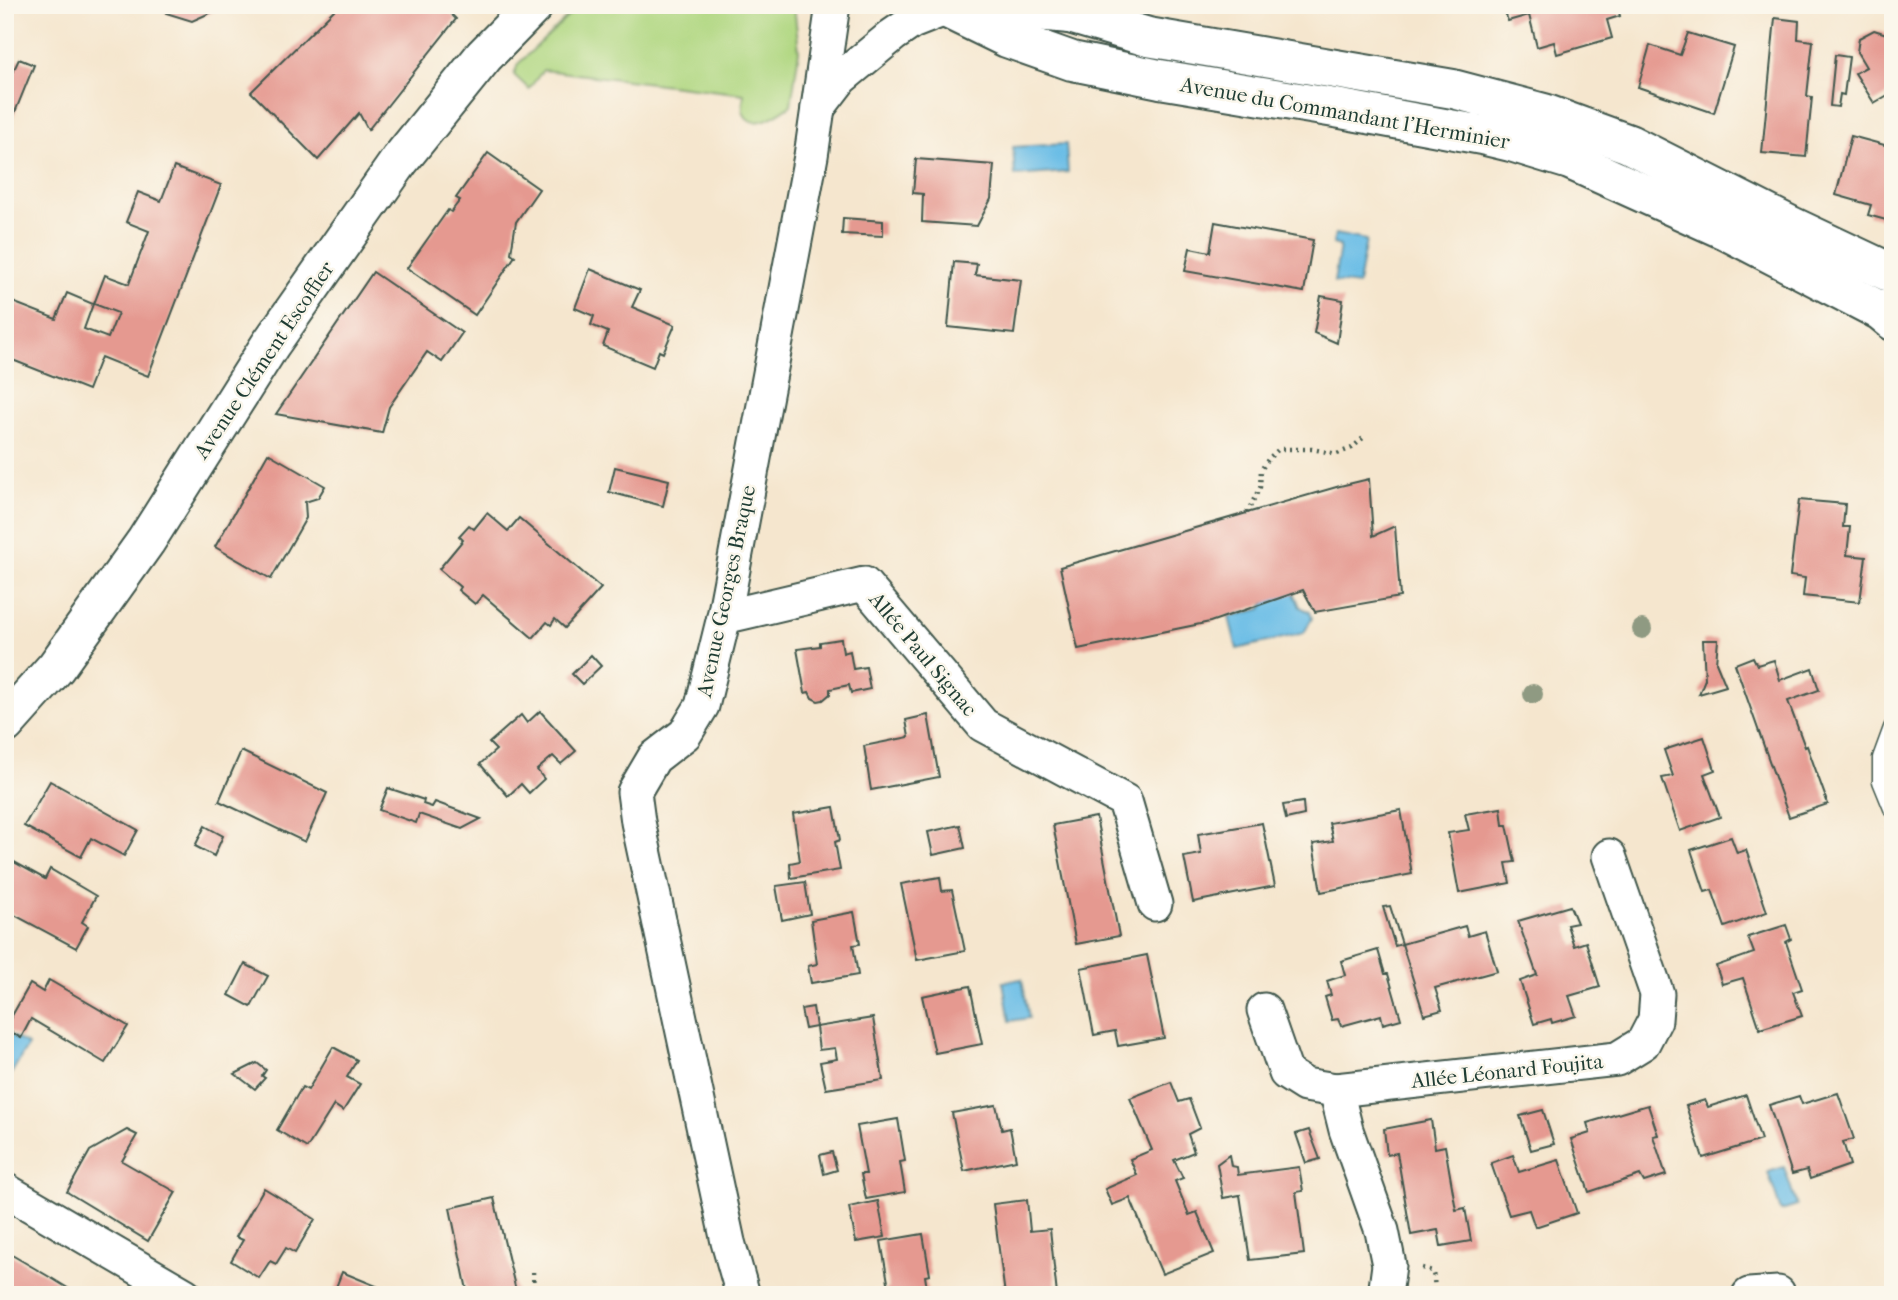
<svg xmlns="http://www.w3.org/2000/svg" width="1898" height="1300" font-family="'IM FELL French Canon',serif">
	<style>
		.green { fill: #b0d781; stroke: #688a5a; stroke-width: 2 }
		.water { fill: #6abde6; stroke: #447d8d; stroke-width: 2 }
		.building { fill: #e59990 }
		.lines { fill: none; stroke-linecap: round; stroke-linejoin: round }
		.lane-casing { stroke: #3f564b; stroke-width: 21 }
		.street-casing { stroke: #3f564b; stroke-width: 37 }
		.secondary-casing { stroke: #3f564b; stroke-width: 42 }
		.path { stroke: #3f564b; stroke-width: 4.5; stroke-dasharray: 2 5; stroke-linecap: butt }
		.lane { stroke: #fff; stroke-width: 18 }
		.street { stroke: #fff; stroke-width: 33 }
		.secondary { stroke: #fff; stroke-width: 38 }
		.tree { fill: #8f9a82 }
		.labels { text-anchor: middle; stroke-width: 5; stroke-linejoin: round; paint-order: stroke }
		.street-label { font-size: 21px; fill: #1f3d34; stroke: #fbf7ec }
	</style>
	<rect width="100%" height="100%" fill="#fbf7ec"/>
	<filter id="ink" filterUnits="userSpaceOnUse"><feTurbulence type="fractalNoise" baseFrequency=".0143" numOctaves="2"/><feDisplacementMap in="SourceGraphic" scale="14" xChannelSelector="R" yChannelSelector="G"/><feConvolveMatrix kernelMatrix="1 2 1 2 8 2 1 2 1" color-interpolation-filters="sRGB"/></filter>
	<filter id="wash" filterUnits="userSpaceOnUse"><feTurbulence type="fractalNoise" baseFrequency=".00686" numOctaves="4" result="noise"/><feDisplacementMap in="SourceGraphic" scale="28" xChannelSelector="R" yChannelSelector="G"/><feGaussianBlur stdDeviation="1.57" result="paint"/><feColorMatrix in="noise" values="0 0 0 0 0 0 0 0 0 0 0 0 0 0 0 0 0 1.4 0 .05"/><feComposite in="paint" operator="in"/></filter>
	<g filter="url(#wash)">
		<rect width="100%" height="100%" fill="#f5e6ce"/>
		<!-- green -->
		<path class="green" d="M580 5H794L799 51 791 105C781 112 750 135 743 111 742 106 744 98 744 94L543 70 529 89 514 75 518 64Z"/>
		<!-- water -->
		<g class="water">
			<path d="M1066 144 1068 172 1015 176 1013 147Z"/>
			<path d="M1335 234 1366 240 1358 285 1334 282 1340 246 1333 244Z"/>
			<path d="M1293 590 1300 607 1310 612 1312 618 1304 633 1237 649 1229 617 1261 609 1268 600Z"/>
			<path d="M1022 979 1029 1018 1010 1021 1003 982Z"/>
			<path d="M5 1032 28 1045 5 1084Z"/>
			<path d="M1784 1167 1797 1206 1781 1211 1768 1172Z"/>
		</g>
		<g id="blocks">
			<!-- building -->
			<g class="building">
				<path d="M161 5H228L192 21 166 13Z"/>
				<path d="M339 5H442L456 19 368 130 359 113 318 160 251 92Z"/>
				<path d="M1542 5 1544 10 1558 5H1617L1620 16 1607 20 1612 38 1557 54 1554 42 1537 47 1529 15 1508 21 1503 6Z"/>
				<path d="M1775 18 1799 21 1798 39 1813 41 1807 96 1812 97 1806 157 1762 153Z"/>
				<path d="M1874 30 1893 36V92L1874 103 1855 73 1866 67 1857 52 1859 38Z"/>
				<path d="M1688 33 1734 47 1714 113 1638 87 1650 45 1680 55Z"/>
				<path d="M1835 55 1849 57 1844 95 1840 94 1838 107 1830 106Z"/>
				<path d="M19 59 34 65 5 137V71L12 74Z"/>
				<path d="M1851 136 1892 147 1893 222 1868 215 1871 205 1836 195Z"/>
				<path d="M488 153 539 189 516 222 511 253 515 256 475 315 407 268 448 210 451 212 460 200 456 198Z"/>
				<path d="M916 159 994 165 991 199 977 226 922 222 923 194 913 193Z"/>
				<path d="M174 167 221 185 148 376 101 357 88 390 5 357V299L56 319 67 293 93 304 84 329 108 338 118 313 94 304 105 275 129 284 149 231 126 222 138 192 161 201Z"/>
				<path d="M843 218 883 221V236L842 234Z"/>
				<path d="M1215 222 1313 240 1304 292 1185 271 1190 248 1210 252Z"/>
				<path d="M954 262 977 264 975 275 1021 280 1014 334 948 327Z"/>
				<path d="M590 269 640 290 632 307 675 325 663 353 659 351 653 367 603 346 608 332 591 325 594 316 575 308Z"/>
				<path d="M373 272 462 333 442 362 427 352 389 407 382 433 276 414Z"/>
				<path d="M1321 296 1343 300 1337 343 1314 333Z"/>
				<path d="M268 453 325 486 318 498 305 502 306 518 271 579 215 547Z"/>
				<path d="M615 467 669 480 663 506 609 492Z"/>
				<path d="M1369 479 1373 536 1395 526 1400 597 1315 612 1303 590 1210 622 1078 649 1060 567 1340 486Z"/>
				<path d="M1799 500 1845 504 1843 527H1850L1847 555 1866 557 1860 602 1803 596 1805 578 1790 576Z"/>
				<path d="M487 513 508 531 519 518 601 588 565 628 555 619 551 625 547 622 533 638 483 595 475 604 458 590 460 587 439 569 463 540 459 536 469 525 474 529Z"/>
				<path d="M841 639 843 653 850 651 853 669 866 667 870 689 851 693 849 685 830 689V694L823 700 818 701 812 698 809 692 805 693 797 649 820 646V642Z"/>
				<path d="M1703 640H1718L1716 662 1726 686 1699 694 1705 679Z"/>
				<path d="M591 655 601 666 582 684 572 674Z"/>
				<path d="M1753 657 1757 665 1774 660 1780 680 1812 668 1819 690 1788 701 1805 747 1807 746 1828 804 1789 817 1735 664Z"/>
				<path d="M540 711 576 751 561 764 553 756 537 770 544 779 529 793 521 784 508 796 480 764 496 750 489 743 521 715 527 723Z"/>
				<path d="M928 715 939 777 871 790 864 746 909 737 906 720Z"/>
				<path d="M1704 737 1715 770 1704 774 1720 817 1680 831 1662 778 1673 776 1664 750Z"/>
				<path d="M241 751 327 793 305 842 219 801Z"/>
				<path d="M50 781 138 830 124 856 91 838 81 857 24 826Z"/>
				<path d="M388 788 424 800 423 804 432 807 435 802 481 819 462 829 419 814 416 823 379 810Z"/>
				<path d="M1303 802 1304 815 1286 819 1283 805Z"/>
				<path d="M834 807 840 840 835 842 840 870 791 878 790 863 800 861 793 814Z"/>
				<path d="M1501 808 1503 825H1507L1515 862 1506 863 1510 883 1459 893 1448 833 1469 830 1465 814Z"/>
				<path d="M1401 810 1412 874 1321 892 1313 844 1333 841 1329 823Z"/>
				<path d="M1096 817 1119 936 1076 944 1053 825Z"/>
				<path d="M1262 823 1275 886 1193 902 1184 857 1201 854 1198 834Z"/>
				<path d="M960 825 965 848 933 855 928 832Z"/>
				<path d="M205 826 223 836 214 856 195 846Z"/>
				<path d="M1731 837 1737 853 1746 850 1767 912 1725 927 1712 890 1705 892 1691 850Z"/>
				<path d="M5 857 45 879 50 869 96 896 82 922 88 926 76 948 5 910Z"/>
				<path d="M940 877 942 891 952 890 965 951 917 960 901 884Z"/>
				<path d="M805 882 810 914 782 920 776 886Z"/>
				<path d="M1390 906 1402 944 1465 926 1468 936 1485 931 1497 971 1435 988 1442 1010 1424 1015 1402 944 1395 946 1383 907Z"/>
				<path d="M1570 906 1577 923 1567 925 1574 946 1586 942 1600 987 1569 996 1576 1016 1552 1023 1551 1019 1534 1024 1520 981 1537 975 1518 921Z"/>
				<path d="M854 912 860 944 853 945 858 975 811 983 808 966 817 964 811 920Z"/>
				<path d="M1786 925 1791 939 1786 942 1802 989 1793 992 1802 1016 1760 1029 1743 978 1722 984 1716 966 1754 953 1748 937Z"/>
				<path d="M1378 950 1385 974H1388L1401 1019 1383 1024 1381 1015 1341 1026 1338 1019 1332 1020 1325 997 1331 995 1327 981 1345 975 1341 961Z"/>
				<path d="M1147 955 1164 1038 1118 1046 1115 1031 1094 1035 1081 968Z"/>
				<path d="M245 964 268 976 251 1007 229 995Z"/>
				<path d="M49 980 128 1026 105 1063 31 1019 21 1038 5 1028 30 984 43 992Z"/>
				<path d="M970 986 982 1044 935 1053 922 996Z"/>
				<path d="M813 1007 816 1027 805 1029 801 1009Z"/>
				<path d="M873 1018 883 1080 826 1089 820 1062 837 1059 835 1048 819 1050 816 1027Z"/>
				<path d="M333 1047 357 1060 347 1077 360 1084 343 1111 334 1105 307 1148 277 1130 302 1087 308 1090Z"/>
				<path d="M257 1063 266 1070 262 1076 265 1078 255 1089 235 1074Z"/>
				<path d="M1171 1082 1179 1102 1189 1099 1200 1128 1188 1134 1194 1152 1174 1160 1183 1178 1175 1181 1189 1215 1197 1212 1214 1253 1162 1274 1130 1198 1112 1205 1105 1189 1137 1175 1130 1159 1152 1150 1130 1098Z"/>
				<path d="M1838 1093 1854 1139 1843 1142 1850 1165 1810 1179 1807 1170 1792 1174 1769 1105 1799 1096 1802 1104Z"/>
				<path d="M1746 1095 1761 1140 1703 1158 1686 1106 1705 1100 1708 1107Z"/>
				<path d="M996 1105 1002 1130 1010 1128 1016 1160 964 1171 952 1113Z"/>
				<path d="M1648 1105 1658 1135 1653 1136 1666 1175 1644 1182 1640 1175 1589 1192 1571 1139 1590 1133 1587 1123Z"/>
				<path d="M1543 1110 1554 1144 1531 1150 1520 1116Z"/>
				<path d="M898 1119 905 1161 900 1162 905 1192 866 1199 861 1174H866L857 1126Z"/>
				<path d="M1431 1120 1435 1148 1445 1146 1456 1210 1465 1208 1471 1241 1441 1246 1438 1230 1411 1235 1397 1153 1387 1155 1384 1129Z"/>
				<path d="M127 1130 137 1135 122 1161 176 1192 148 1241 67 1192 90 1151Z"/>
				<path d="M1309 1130 1320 1159 1306 1163 1296 1134Z"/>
				<path d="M832 1152 837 1170 824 1174 820 1155Z"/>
				<path d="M1229 1155 1231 1166 1237 1167 1238 1175 1299 1167 1303 1191 1296 1192 1304 1254 1250 1260 1240 1195 1223 1198 1217 1164Z"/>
				<path d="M1513 1155 1519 1172 1559 1160 1577 1213 1535 1227 1529 1210 1509 1215 1491 1163Z"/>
				<path d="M264 1188 315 1219 295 1253 286 1248 276 1264 270 1261 259 1278 231 1261 243 1240 236 1237Z"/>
				<path d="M494 1198 517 1295H468L450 1208Z"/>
				<path d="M1027 1200 1030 1231 1050 1229 1057 1295H1005L993 1204Z"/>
				<path d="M878 1201 885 1237 856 1242 849 1207Z"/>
				<path d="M923 1234 930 1275 925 1276 928 1295H887L886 1289 889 1288 881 1241Z"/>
				<path d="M5 1251 53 1279 79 1295H5Z"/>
				<path d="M342 1272 398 1295H333Z"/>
			</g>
		</g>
	</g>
	<g filter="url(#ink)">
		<use href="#blocks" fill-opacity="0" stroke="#3f564b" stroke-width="2"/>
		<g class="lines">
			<!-- lane casing -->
			<g class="lane-casing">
				<path id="lane" d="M1893 728 1882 758V781L1893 808"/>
			</g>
			<!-- street casing -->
			<g class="street-casing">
				<g id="street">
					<path d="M818 108 841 78 893 35 912 22 945 9"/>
					<path d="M724 617 864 584 983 725 1125 801 1155 904"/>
					<path d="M1264 1010 1286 1073 1305 1085 1336 1090"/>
					<path d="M5 1190 185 1295"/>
					<path d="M743 1295 728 1242 638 822 634 792 654 758 685 734 702 706 724 617 811 156 833 5"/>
					<path d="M1385 1295 1389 1265 1382 1231 1346 1130 1336 1090 1617 1059 1643 1043 1655 1020 1657 994 1609 856"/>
					<path d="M1749 1295 1778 1293V1295"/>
				</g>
			</g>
			<!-- secondary casing -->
			<g class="secondary-casing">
				<g id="secondary">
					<path d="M939 5 1007 38 1072 61 1160 79 1341 109 1482 135 1511 142 1570 160 1725 230 1881 311 1893 321"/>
					<path d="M1014 5 1025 10 1070 14"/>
					<path d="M1051 5 1070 14 1148 37 1453 89 1544 113 1629 144 1791 226 1893 274"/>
					<path d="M5 724 56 667 146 541 270 345 400 160 484 56 534 5"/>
				</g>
			</g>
			<!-- path -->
			<g class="path">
				<path d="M1247 513 1260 487 1261 470 1269 458 1279 449H1312L1337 454 1352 448 1363 438"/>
				<path d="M1422 1268 1432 1271 1434 1277 1435 1295"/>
				<path d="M533 1272 534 1295"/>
			</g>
			<!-- lane -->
			<use href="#lane" class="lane"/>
			<!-- street -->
			<use href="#street" class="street"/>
			<!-- secondary -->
			<use href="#secondary" class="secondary"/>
		</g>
		<!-- trees -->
		<g class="tree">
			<circle cx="1642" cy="629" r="10"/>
			<circle cx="1533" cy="694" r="10"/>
		</g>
	</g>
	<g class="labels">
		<!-- street labels -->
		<g class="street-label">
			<text transform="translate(1345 113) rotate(10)" y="7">Avenue du Commandant l'Herminier</text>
			<text transform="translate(264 360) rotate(-56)" y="7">Avenue Clément Escoffier</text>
			<text transform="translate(726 591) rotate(-78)" y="7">Avenue Georges Braque</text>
			<text transform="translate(923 654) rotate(50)" y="7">Allée Paul Signac</text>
			<text transform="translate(1507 1071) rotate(-6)" y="7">Allée Léonard Foujita</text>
		</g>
	</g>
	<!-- margin -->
	<rect width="1898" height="1300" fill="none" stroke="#fbf7ec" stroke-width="28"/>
</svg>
